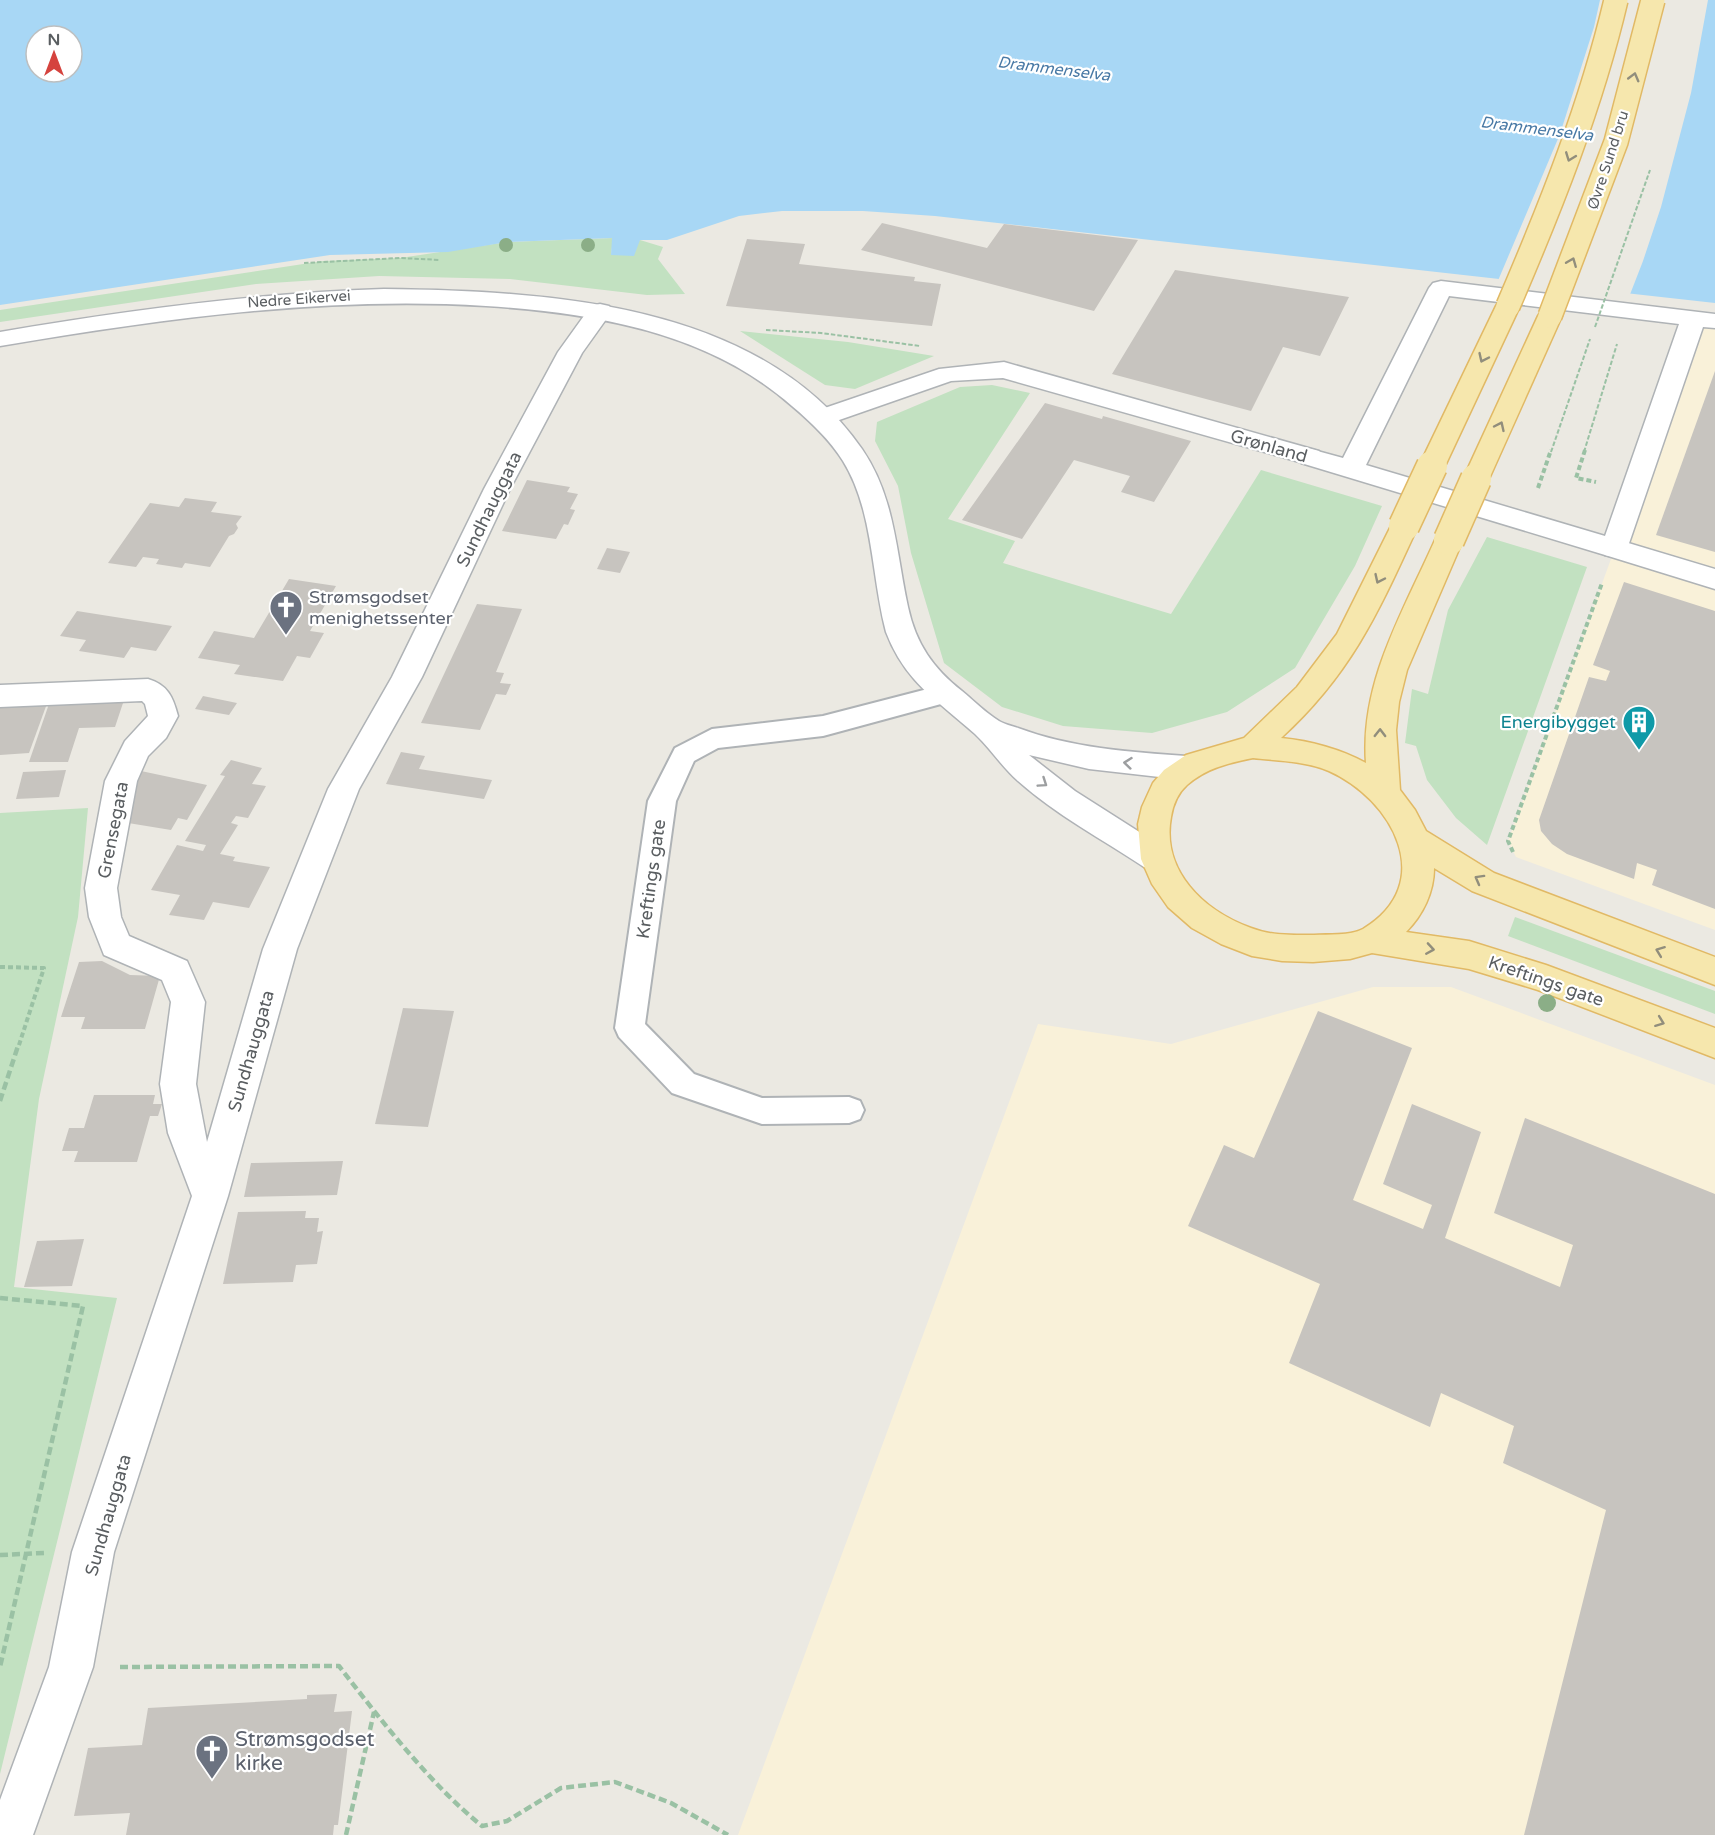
<svg xmlns="http://www.w3.org/2000/svg" width="1715" height="1835" font-family="'Varela Round',sans-serif">
	<style>
		.commercial { fill: #f9f1d9 }
		.green { fill: #c2e1c1 }
		.water { fill: #a8d7f5; fill-rule: evenodd }
		.pier { fill: #ebe9e2 }
		.building { fill: #c7c4bf }
		.lines { fill: none; stroke-linecap: round; stroke-linejoin: round }
		.service-casing { stroke: #afb3b6; stroke-width: 4 }
		.pedestrian-casing { stroke: #afb3b6; stroke-width: 3 }
		.minor-casing { stroke: #afb3b6; stroke-width: 3 }
		.secondary-casing { stroke: #afb2b6; stroke-width: 3 }
		.primary-casing { stroke: #e1b965; stroke-width: 3 }
		.path-far2 { stroke: #9ac1a4; stroke-width: 2; stroke-dasharray: 4.5 2; stroke-linecap: butt }
		.path-far1 { stroke: #9ac1a4; stroke-width: 4; stroke-dasharray: 5 3; stroke-linecap: butt }
		.path { stroke: #9ac1a4; stroke-width: 4.5; stroke-dasharray: 8 4; stroke-linecap: butt }
		.service { fill: #fff; fill-rule: evenodd }
		.pedestrian { fill: #fff; fill-rule: evenodd }
		.minor { fill: #fff; fill-rule: evenodd }
		.secondary { fill: #fff; fill-rule: evenodd }
		.primary { fill: #f6e7ad; fill-rule: evenodd }
		.primary-bridge-far1-casing { stroke: #e1b965; stroke-width: 26; stroke-linecap: butt }
		.primary-bridge-casing { stroke: #e1b965; stroke-width: 33; stroke-linecap: butt }
		.path-bridge { stroke: #9ac1a4; stroke-width: 2; stroke-dasharray: 4.5 2; stroke-linecap: butt }
		.primary-bridge-far1 { stroke: #f6e7ad; stroke-width: 23 }
		.primary-bridge { stroke: #f6e7ad; stroke-width: 30 }
		.tree { fill: #8bae87 }
		.oneway { stroke: #918e7c }
		.oneway2 { stroke: #9c9ea0 }
		.labels { text-anchor: middle; stroke-width: 4.5; stroke-linejoin: round; paint-order: stroke }
		.far-street-label { font-size: 15px; fill: #5a5e61; stroke: #fff }
		.far-water-label { font-size: 16px; font-style: italic; fill: #4879a5; stroke: #fff }
		.street-label { font-size: 18px; fill: #5a5e61; stroke: #fff }
		.worship-label { font-size: 18px; fill: #5b616d; stroke: #fff; text-anchor: start }
		.culture-label { font-size: 18px; fill: #0d838f; stroke: #fff; text-anchor: end }
		.near-worship-label { font-size: 21px; fill: #5b616d; stroke: #fff; text-anchor: start }
	</style>
	<rect width="100%" height="100%" fill="#ebe9e2"/>
	<!-- commercial -->
	<g class="commercial">
		<path d="M1715 315V930L1516 857 1508 841 1615 548 1693 319Z"/>
		<path d="M1373 987H1451L1715 1085V1835H738L1038 1024 1171 1044Z"/>
	</g>
	<!-- green -->
	<g class="green">
		<path d="M613 238 611 255 640 240 663 247 658 259 685 294 647 295 510 279 379 276 256 284 0 322V310L323 261 400 258 507 242Z"/>
		<path d="M740 331 848 342 934 356 855 389 825 385Z"/>
		<path d="M992 385 1030 393 948 519 1015 541 1003 563 1171 614 1261 470 1382 506 1355 566 1295 668 1227 712 1152 733 1063 726 1002 707 944 663 911 553 898 486 875 441 877 422 960 387Z"/>
		<path d="M1487 537 1587 567 1487 845 1456 818 1427 780 1416 746 1405 743 1412 689 1428 694 1448 610Z"/>
		<path d="M88 808 78 917 39 1099 14 1287 117 1298 0 1774V813Z"/>
		<path d="M1515 917 1715 991V1014L1508 936Z"/>
	</g>
	<!-- water -->
	<path class="water" d="M0 0H1715V303L935 216 863 211H782L739 216 667 240H640L634 256 611 255 612 238 507 242 448 252 330 255 0 305ZM36 36H72V72H36Z"/>
	<!-- pier -->
	<path class="pier" d="M1600 0H1708L1691 93 1661 207 1643 261 1629 297 1497 283 1560 134 1594 27Z"/>
	<!-- building -->
	<g class="building">
		<path d="M882 223 987 248 1004 224 1138 240 1094 311 861 250Z"/>
		<path d="M747 239 805 244 799 264 915 277 914 281 941 284 932 326 726 306Z"/>
		<path d="M1175 270 1349 297 1320 356 1283 347 1251 411 1112 374Z"/>
		<path d="M1715 371V552L1656 535Z"/>
		<path d="M1045 403 1102 419 1103 416 1191 441 1154 502 1121 492 1130 476 1074 460 1022 539 962 520Z"/>
		<path d="M527 480 570 487 567 492 578 494 570 509 575 510 568 525 564 524 556 539 502 531Z"/>
		<path d="M185 498 217 502 211 512 242 516 236 524 238 528 234 534 229 536 210 567 185 563 182 568 156 564 159 559 143 557 136 567 108 563 150 503 179 507Z"/>
		<path d="M607 548 630 552 620 573 597 569Z"/>
		<path d="M289 579 336 586 310 631 324 633 310 658 297 656 283 681 234 674 240 665 198 658 214 631 254 638Z"/>
		<path d="M1624 582 1715 611V909L1652 885 1657 870 1637 863 1634 879 1567 854 1552 844 1541 831 1539 820 1589 677 1606 681 1610 671 1593 665Z"/>
		<path d="M477 604 522 609 496 672 504 673 500 683 511 684 506 695 496 694 480 730 421 723Z"/>
		<path d="M77 611 172 626 156 651 131 647 124 658 79 651 86 640 60 636Z"/>
		<path d="M203 696 237 703 229 715 195 709Z"/>
		<path d="M125 697 115 727 79 728 68 762H29L51 698Z"/>
		<path d="M49 698 29 753 0 755V701Z"/>
		<path d="M401 752 425 756 419 769 492 780 484 799 386 784Z"/>
		<path d="M231 760 262 768 252 784 266 786 248 818 236 816 231 823 238 825 220 854 235 857 233 861 270 867 249 908 213 902 204 920 169 915 180 895 151 890 177 845 203 851 206 845 185 841 225 776 220 775Z"/>
		<path d="M66 770 59 797 16 799 23 772Z"/>
		<path d="M141 771 207 785 187 820 178 818 171 830 122 822 120 804Z"/>
		<path d="M102 961 130 975 160 976 145 1029H81L85 1017H61L79 962Z"/>
		<path d="M403 1008 454 1011 428 1127 375 1124Z"/>
		<path d="M1318 1011 1412 1048 1353 1200 1423 1229 1432 1205 1383 1184 1412 1104 1481 1132 1445 1238 1560 1287 1573 1245 1494 1213 1525 1118 1715 1194V1835H1524L1606 1510 1503 1463 1514 1426 1441 1393 1430 1427 1289 1363 1320 1284 1188 1226 1224 1145 1254 1158Z"/>
		<path d="M94 1095H155L153 1104H162L158 1116H150L137 1162H74L78 1151H62L69 1128H84Z"/>
		<path d="M343 1161 337 1195 244 1197 251 1163Z"/>
		<path d="M306 1211 305 1218H319L317 1232 323 1231 317 1264 296 1265 293 1282 223 1284 238 1212Z"/>
		<path d="M84 1239 72 1286 24 1287 37 1241Z"/>
		<path d="M337 1694 334 1712 352 1711 338 1825H334L333 1835H126L130 1813 74 1816 88 1748 142 1745 148 1708 307 1699V1695Z"/>
	</g>
	<g class="lines">
		<!-- service casing -->
		<g class="service-casing">
			<path id="service" d="M943 685 952 687 956 694 952 701 823 736 718 748 694 761 676 801 645 1024 694 1074 762 1098 849 1097 860 1101 864 1110 860 1119 849 1123 762 1124 672 1093 619 1037 615 1028 648 801 675 748 712 729 823 716Z"/>
		</g>
		<!-- pedestrian casing -->
		<g class="pedestrian-casing">
			<path id="pedestrian" d="M1441 281 1715 314V328L1703 327 1625 555 1615 557 1605 555 1301 463 1297 457 1301 451 1310 449 1343 458 1429 288 1433 283ZM1449 296 1679 324 1605 536 1366 465Z"/>
		</g>
		<!-- minor casing -->
		<g class="minor-casing">
			<g id="minor">
				<path d="M600 304 609 306 612 311 582 353 510 489 422 677 359 789 297 949 228 1196 114 1552 93 1667 33 1835H0V1800L49 1667 72 1552 192 1196 168 1133 160 1084 171 1002 162 980 104 955 89 917 85 888 105 781 125 741 148 716 145 704 142 701 0 707V685L148 679C168 685 173 697 178 716L166 738 148 756 137 781 117 888 121 917 129 936 187 961 205 1002 196 1084 207 1142 263 949 328 789 392 677 484 489 558 352 591 306Z"/>
				<path d="M1004 362 1319 451 1323 457 1319 463 1310 465 1003 378 951 381 822 426 813 424 809 418 813 412 939 369Z"/>
				<path d="M1615 539 1715 569V589L1605 555 1601 548 1605 541Z"/>
			</g>
		</g>
		<!-- secondary casing -->
		<g class="secondary-casing">
			<path id="secondary" d="M384 289C547 291 760 302 862 449 895 497 896 552 908 607 916 644 933 668 962 691 974 701 986 713 999 721 1004 724 1012 726 1018 728 1071 748 1130 752 1186 756L1197 760 1201 768 1197 776 1186 780 1089 769 1029 755 1075 791 1166 849 1171 858 1166 867 1155 871 1144 867C1102 839 1056 815 1018 781 1002 767 991 749 975 734 937 700 905 682 886 632 871 576 874 511 843 461 830 440 811 422 792 406 708 332 594 313 486 306 322 296 161 319 0 346V332C128 310 255 293 384 289Z"/>
		</g>
		<!-- primary casing -->
		<g class="primary-casing">
			<g id="primary">
				<path d="M1508 299 1517 301 1520 306 1445 466 1441 472 1432 475 1423 472 1419 466 1496 306 1499 301Z"/>
				<path d="M1550 309 1559 311 1562 316 1489 479 1485 485 1476 488 1467 485 1463 479 1538 316 1541 311Z"/>
				<path d="M1404 517 1414 520 1418 526C1379 611 1352 673 1281 738 1311 741 1340 749 1366 763 1360 682 1403 612 1435 540L1439 533 1449 531 1459 533 1463 540 1407 670 1399 702 1396 730 1400 790 1415 810 1426 831 1494 873 1715 957V985L1472 891 1434 868C1434 892 1423 915 1406 932L1469 941 1546 965 1715 1028V1058L1538 990 1469 969 1372 953 1350 959 1313 962 1282 961 1252 956 1221 944 1192 928 1168 907 1152 884 1141 859 1138 824 1142 807 1153 783 1164 770 1186 755 1244 738 1297 687 1337 634 1394 520ZM1253 758C1278 761 1306 761 1329 771 1392 799 1439 883 1363 929 1350 936 1328 934 1314 935 1294 935 1271 936 1251 928 1204 911 1161 871 1171 817 1173 805 1177 794 1187 785 1206 768 1229 763 1253 758Z"/>
			</g>
		</g>
		<!-- path-far2 -->
		<g class="path-far2">
			<path d="M304 263 400 258 440 260"/>
			<path d="M766 330 821 333 920 346"/>
			<path d="M1551 452 1590 339"/>
			<path d="M1584 452 1617 344"/>
		</g>
		<!-- path-far1 -->
		<g class="path-far1">
			<path d="M1585 450 1576 478 1596 482"/>
			<path d="M1538 488 1551 450"/>
			<path d="M1513 852 1508 841 1602 583"/>
			<path d="M0 967 44 968 18 1048"/>
		</g>
		<!-- path -->
		<g class="path">
			<path d="M0 1101 18 1046"/>
			<path d="M0 1298 83 1306 0 1667"/>
			<path d="M0 1555 44 1553"/>
			<path d="M120 1667 339 1666C380 1719 430 1784 482 1826L507 1821 561 1788 615 1782 671 1803 728 1835"/>
			<path d="M346 1835 374 1712"/>
		</g>
		<!-- service -->
		<use href="#service" class="service"/>
		<!-- pedestrian -->
		<use href="#pedestrian" class="pedestrian"/>
		<!-- minor -->
		<use href="#minor" class="minor"/>
		<!-- secondary -->
		<use href="#secondary" class="secondary"/>
		<!-- primary -->
		<use href="#primary" class="primary"/>
		<!-- primary-bridge-far1 casing -->
		<g class="primary-bridge-far1-casing">
			<g id="primary-bridge-far1">
				<path d="M1508 306C1551 206 1591 106 1616 0"/>
				<path d="M1550 316 1616 142 1653 0"/>
			</g>
		</g>
		<!-- primary-bridge casing -->
		<g class="primary-bridge-casing">
			<g id="primary-bridge">
				<path d="M1404 526 1432 466"/>
				<path d="M1449 540 1476 479"/>
			</g>
		</g>
		<!-- path-bridge -->
		<path class="path-bridge" d="M1595 327 1650 170"/>
		<!-- primary-bridge-far1 -->
		<use href="#primary-bridge-far1" class="primary-bridge-far1"/>
		<!-- primary-bridge -->
		<use href="#primary-bridge" class="primary-bridge"/>
	</g>
	<!-- trees -->
	<g class="tree">
		<circle cx="506" cy="245" r="7"/>
		<circle cx="588" cy="245" r="7"/>
		<circle cx="1547" cy="1003" r="9"/>
	</g>
	<!-- one-way arrows -->
	<defs><path id="oneway-chevron" d="M-2-3.5L2.5 0L-2 3.5" fill="none" stroke-width="1.6" stroke-linecap="round" stroke-linejoin="round" transform="scale(1.5)"/></defs>
	<g class="oneway">
		<use href="#oneway-chevron" transform="translate(1634 77) rotate(-75)"/>
		<use href="#oneway-chevron" transform="translate(1570 157) rotate(111)"/>
		<use href="#oneway-chevron" transform="translate(1572 262) rotate(-68)"/>
		<use href="#oneway-chevron" transform="translate(1483 358) rotate(115)"/>
		<use href="#oneway-chevron" transform="translate(1500 426) rotate(-65)"/>
		<use href="#oneway-chevron" transform="translate(1379 579) rotate(115)"/>
		<use href="#oneway-chevron" transform="translate(1380 733) rotate(-89)"/>
		<use href="#oneway-chevron" transform="translate(1479 879) rotate(-151)"/>
		<use href="#oneway-chevron" transform="translate(1430 949) rotate(9)"/>
		<use href="#oneway-chevron" transform="translate(1660 951) rotate(-159)"/>
		<use href="#oneway-chevron" transform="translate(1660 1022) rotate(21)"/>
	</g>
	<g class="oneway2">
		<use href="#oneway-chevron" transform="translate(1128 763) rotate(-174)"/>
		<use href="#oneway-chevron" transform="translate(1043 783) rotate(34)"/>
	</g>
	<!-- icons -->
	<defs>
		<g id="church-pin" transform="scale(1.725)"><path d="M0 17L-7.5 6A9.5 9.5 0 1 1 7.5 6Z" fill="#6b7280" stroke="#fff"/><path d="M-1.2-6h2.4v3.5h3.3v2.4h-3.3V6h-2.4V-.1h-3.3v-2.4h3.3Z" fill="#fff"/></g>
		<g id="building-pin" transform="scale(1.725)"><path d="M0 17L-7.5 6A9.5 9.5 0 1 1 7.5 6Z" fill="#0f9aa8" stroke="#fff"/><path d="M-4-6H4V6H1V3H-1V6H-4ZM-2.5-4.3h1.7v1.8h-1.7ZM.8-4.3h1.7v1.8H.8ZM-2.5-1h1.7V.8h-1.7ZM.8-1h1.7V.8H.8Z" fill="#fff"/></g>
	</defs>
	<g fill-rule="evenodd">
		<use href="#church-pin" x="286" y="607"/>
		<use href="#building-pin" x="1639" y="722"/>
		<use href="#church-pin" x="212" y="1751"/>
	</g>
	<g class="labels">
		<!-- far-street labels -->
		<g class="far-street-label">
			<text transform="translate(1608 160) rotate(-72)" y="5">Øvre Sund bru</text>
			<text transform="translate(299 299) rotate(-4)" y="5">Nedre Eikervei</text>
		</g>
		<!-- far-water labels -->
		<g class="far-water-label">
			<text transform="translate(1054 68) rotate(7)" y="6">Drammenselva</text>
			<text transform="translate(1537 128) rotate(7)" y="6">Drammenselva</text>
		</g>
		<!-- street labels -->
		<g class="street-label">
			<text transform="translate(1269 446) rotate(16)" y="6">Grønland</text>
			<text transform="translate(489 509) rotate(-64)" y="6">Sundhauggata</text>
			<text transform="translate(113 830) rotate(-79)" y="6">Grensegata</text>
			<text transform="translate(651 879) rotate(-82)" y="6">Kreftings gate</text>
			<text transform="translate(1546 981) rotate(19)" y="6">Kreftings gate</text>
			<text transform="translate(251 1051) rotate(-74)" y="6">Sundhauggata</text>
			<text transform="translate(108 1515) rotate(-74)" y="6">Sundhauggata</text>
		</g>
		<!-- worship labels -->
		<g class="worship-label">
			<text x="309" y="603">Strømsgodset<tspan x="309" dy="21">menighetssenter</tspan></text>
		</g>
		<!-- culture labels -->
		<g class="culture-label">
			<text x="1616" y="728">Energibygget</text>
		</g>
		<!-- near-worship labels -->
		<g class="near-worship-label">
			<text x="235" y="1746">Strømsgodset<tspan x="235" dy="24">kirke</tspan></text>
		</g>
	</g>
	<!-- north arrow -->
	<g transform="translate(54 54)"><circle r="28" fill="#ffffff" stroke="#bdbfc0" stroke-width="1.5"/>
	<path d="M0-4.5L10 22L0 15L-10 22Z" fill="#d5433e"/>
	<text y="-9" font-size="16" font-weight="bold" text-anchor="middle" fill="#5a5e61">N</text>
	</g>
</svg>
